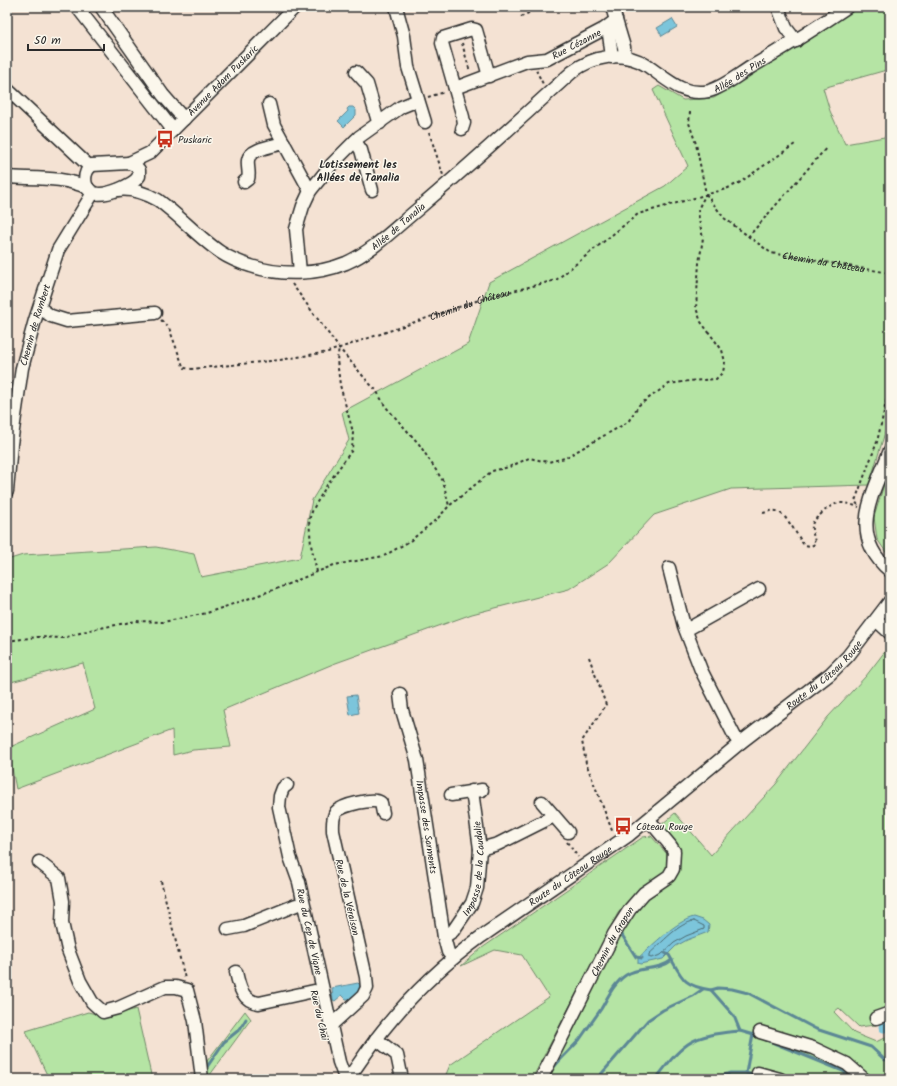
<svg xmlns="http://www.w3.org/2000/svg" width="897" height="1086" font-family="Kalam,sans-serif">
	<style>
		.green { fill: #b5e4a4; stroke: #708868 }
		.water { fill: #7bc5db; stroke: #5b8795 }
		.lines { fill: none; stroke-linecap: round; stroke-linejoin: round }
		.shore { stroke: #4b6971; stroke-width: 1 }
		.stream { stroke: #5b8795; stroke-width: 3 }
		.canal { stroke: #7bc5db; stroke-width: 11 }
		.minor-casing { stroke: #2b2b2b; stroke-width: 15 }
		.path { stroke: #2b2b2b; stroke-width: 2; stroke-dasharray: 3 3; stroke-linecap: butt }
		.minor { stroke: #fbf7ec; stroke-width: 12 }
		.labels { text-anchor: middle; stroke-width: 3; stroke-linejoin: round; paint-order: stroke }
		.street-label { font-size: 10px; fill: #2b2b2b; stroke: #fbf7ec }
		.poi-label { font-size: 10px; fill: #2b2b2b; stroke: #fbf7ec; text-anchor: start }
		.neighbourhood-label { font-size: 11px; font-weight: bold; fill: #2b2b2b; stroke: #fbf7ec }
	</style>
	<rect width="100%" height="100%" fill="#f4e2d3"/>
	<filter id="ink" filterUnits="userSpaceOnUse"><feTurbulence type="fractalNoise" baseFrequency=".025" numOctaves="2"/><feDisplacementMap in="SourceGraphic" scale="8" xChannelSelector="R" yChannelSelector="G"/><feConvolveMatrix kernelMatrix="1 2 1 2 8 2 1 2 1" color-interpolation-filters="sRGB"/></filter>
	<g filter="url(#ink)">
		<!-- green -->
		<g class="green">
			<path d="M855 7H890V69L823 88 830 111 845 144 890 136V416L869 485 731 489 654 515 609 563 569 589 472 614 333 664 223 710 231 747 193 750 173 755 172 730 16 789 8 748 95 709 83 663 7 683V560L23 555 156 547 194 554 201 577 300 558 312 500 349 440 342 412 468 344 489 282 665 186 688 166 653 90 659 86 683 100 714 98Z"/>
			<path d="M890 465V558L877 539 874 517Z"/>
			<path d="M886 650 890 657V1020L875 1025 859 1027 839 1008 834 1012 854 1033 876 1042 890 1035V1079H544L615 938 649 897 673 881 678 866 680 848 661 825 675 813 711 855 776 784 828 717 866 676Z"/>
			<path d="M651 836 667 854 668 866 659 879 635 894 618 913 532 1079H444L450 1065 549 997 522 955 495 950 461 966 482 948 643 837Z"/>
			<path d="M136 1009 152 1079H49L26 1031 88 1012C107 1018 118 1014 136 1009Z"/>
			<path d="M245 1011 251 1019 207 1079V1061Z"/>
		</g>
		<!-- water -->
		<g class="water">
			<path d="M672 19 677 27 662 36 657 28Z"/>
			<path d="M349 107H353L356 110V115L344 127 338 121 348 111 347 109Z"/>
			<path d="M356 695 359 713 350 715 347 696Z"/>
			<path d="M694 917 703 920 709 925 708 932 687 940 676 946 663 959 640 964 638 963V958C653 945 676 921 694 917Z"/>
			<path d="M358 983 360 985 358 992 349 999H346L342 995 335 1001 333 1000 332 988Z"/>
		</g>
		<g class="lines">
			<!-- shore -->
			<path class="shore" d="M694 921 704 926V929L686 936 674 943 661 955 651 958 649 957V954C661 944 678 923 694 921Z"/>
			<!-- stream -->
			<g class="stream">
				<path d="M622 929V935L636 957 642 958"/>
				<path d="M665 953 669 955C682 978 683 986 711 990L734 1016 740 1031 757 1036"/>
				<path d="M711 990 718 988 732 989 748 993 816 1029 871 1047 885 1060"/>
				<path d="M753 1034 746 1073 756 1076"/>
				<path d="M764 1039 843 1071 853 1079"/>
				<path d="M205 1070 224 1042 240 1029 246 1019"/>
				<path d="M551 1071C559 1059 571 1050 580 1039 587 1029 594 1019 601 1009 608 997 614 983 626 975 640 966 659 971 672 960"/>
				<path d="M597 1079 648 1020 663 1010 693 996 703 989"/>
				<path d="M656 1079C665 1067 675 1053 688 1044 703 1034 722 1033 740 1031"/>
				<path d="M715 1079 730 1073H746"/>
			</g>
			<!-- canal -->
			<path class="canal" d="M884 1027 890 1024"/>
			<!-- minor casing -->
			<g class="minor-casing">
				<g id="minor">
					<path d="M77 7 173 130"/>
					<path d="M101 7 163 95 184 119"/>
					<path d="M396 7 404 36 408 67 425 122"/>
					<path d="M612 7 624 47 625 57"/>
					<path d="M778 7 786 28 796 41"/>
					<path d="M608 27 612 57"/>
					<path d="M356 72 367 84 377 118 380 123"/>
					<path id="s3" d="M455 88 527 61 547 59 604 29 616 20"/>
					<path d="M7 89 90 167"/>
					<path d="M269 104 274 125 310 191"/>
					<path d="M462 129 464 123 463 117 442 43 443 38 472 29 476 30 489 76"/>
					<path d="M355 141 361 150 372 190"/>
					<path id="s4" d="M129 163 150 153 295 7"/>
					<path d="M129 163 135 165 139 170V176C134 185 105 197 94 193 82 188 83 172 92 165Z"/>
					<path d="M7 177C33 179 64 176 88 188"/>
					<path d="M244 182 248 179C250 173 247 167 248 160 249 149 274 146 284 143"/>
					<path id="s5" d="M118 190C132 188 145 193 158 200 180 216 198 237 220 252 229 258 241 263 251 266 281 276 317 275 346 263 373 251 395 228 418 209 470 165 521 118 572 72 593 56 622 50 646 65 666 78 682 97 709 91 724 87 738 75 751 67 784 48 816 28 847 7"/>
					<path d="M300 272 296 229 303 206 310 191 332 164 359 137 401 107 418 100"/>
					<path d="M40 308 51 316 67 321 155 313"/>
					<path d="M890 450C874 493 846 534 890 571"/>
					<path id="s6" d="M7 491 11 444 22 368 35 320 58 250 93 193"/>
					<path d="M669 568 684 626 701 670 735 737 740 743"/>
					<path d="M876 620 890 633"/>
					<path d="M686 630 759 589"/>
					<path id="s7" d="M400 694 402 710 417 760 444 937 448 952 453 958"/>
					<path id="s8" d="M287 785 283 788 280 796 279 807 290 857 299 882 339 1062 343 1073 349 1078"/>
					<path d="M451 795 482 790"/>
					<path d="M542 802 568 832"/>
					<path d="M480 849 498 844 554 816"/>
					<path d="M39 862 59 878 63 901 62 923 68 950 80 981 92 1002 103 1012 118 1008 165 987H176L187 990 195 1021 202 1079"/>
					<path d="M228 929 244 926 296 905"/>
					<path id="s9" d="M444 937 453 931 472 903 477 888 480 849 472 791"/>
					<path d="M236 972C239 986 242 1001 259 1003L314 991"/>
					<path d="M876 1018 890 1013"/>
					<path d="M330 1026 363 996 367 988 366 977 333 831C333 825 332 818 336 812 342 805 375 797 381 803L383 813"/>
					<path d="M760 1032 813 1048 847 1064 864 1079"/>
					<path d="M376 1039 397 1055 402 1079"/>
					<path d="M758 1073 780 1079"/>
					<path id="s10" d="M348 1079C360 1062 371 1045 384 1029 412 994 445 963 482 936L629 835 740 743 830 674 848 656 890 601"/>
					<path id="s11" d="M541 1079 614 934 630 909 644 893 669 876 673 869 674 851 670 845 649 820"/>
				</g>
			</g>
			<!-- path -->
			<g class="path">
				<path d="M521 17 540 7"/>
				<path d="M462 43 470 72"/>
				<path d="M536 70 543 84"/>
				<path d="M428 97 445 92"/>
				<path d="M429 132 443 175"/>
				<path id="s1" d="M706 194 724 218 771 253 890 273"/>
				<path d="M748 237 827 147"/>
				<path d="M292 284 339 348 369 383 376 390 385 406 419 444 443 481 449 506"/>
				<path id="s2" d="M161 320 169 328 183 366 185 368 192 369 280 360 328 352 485 298 556 280 638 214 726 189 739 183 795 144"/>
				<path d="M858 505 855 501 877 442 890 385"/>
				<path d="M763 513C767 512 771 510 776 511 786 513 798 537 804 545L811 546 815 544C815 538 811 531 812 525 813 520 818 517 822 513 836 501 841 501 859 507"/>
				<path d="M7 515 10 523 7 574"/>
				<path d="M317 572 311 545 309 520 313 509 327 485 352 450 353 432 340 385 337 360 339 348"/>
				<path d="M7 641 37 637 63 638 90 630 136 621 163 622 207 613 276 589 334 565 384 556 410 541 438 518 449 506 492 471 509 467 529 458 548 462 565 458 628 422 639 405 669 384 689 381 716 379 723 372 725 362 722 350 701 322 696 308 699 263 703 238 699 220 698 209 706 194 696 144 689 123 690 112"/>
				<path d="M589 657 606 705 582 741 586 763 613 833"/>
				<path d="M567 842 578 857"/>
				<path d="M161 881 185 979"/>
			</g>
			<!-- minor -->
			<use href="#minor" class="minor"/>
		</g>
	</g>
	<!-- icons -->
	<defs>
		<g id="bus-bare" transform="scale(1.38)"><path d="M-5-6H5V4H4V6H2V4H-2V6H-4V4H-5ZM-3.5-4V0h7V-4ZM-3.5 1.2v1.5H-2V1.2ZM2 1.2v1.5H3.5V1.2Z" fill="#c8321e" stroke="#fbf7ec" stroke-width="2.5" paint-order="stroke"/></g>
	</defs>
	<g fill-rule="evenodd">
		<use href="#bus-bare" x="165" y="139"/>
		<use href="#bus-bare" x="623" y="826"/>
	</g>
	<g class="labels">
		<!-- street labels -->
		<g class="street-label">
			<text dy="4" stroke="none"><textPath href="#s3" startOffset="130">Rue Cézanne</textPath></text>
			<text dy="4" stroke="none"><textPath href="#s5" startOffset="735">Allée des Pins</textPath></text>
			<text dy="4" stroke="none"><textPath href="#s4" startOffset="126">Avenue Adam Puskaric</textPath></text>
			<text dy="4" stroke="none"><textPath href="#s5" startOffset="318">Allée de Tanalia</textPath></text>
			<text dy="4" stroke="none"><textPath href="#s1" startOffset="142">Chemin du Château</textPath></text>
			<text dy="4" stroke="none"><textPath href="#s2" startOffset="348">Chemin du Château</textPath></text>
			<text dy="4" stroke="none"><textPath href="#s6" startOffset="169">Chemin de Rambert</textPath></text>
			<text dy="4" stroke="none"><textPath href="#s10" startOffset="628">Route du Côteau Rouge</textPath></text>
			<text dy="4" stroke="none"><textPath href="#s7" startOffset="136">Impasse des Sarments</textPath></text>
			<text dy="4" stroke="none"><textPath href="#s9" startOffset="79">Impasse de la Caudalie</textPath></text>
			<text dy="4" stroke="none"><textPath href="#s10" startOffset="304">Route du Côteau Rouge</textPath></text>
			<text transform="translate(348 897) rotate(77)" y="4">Rue de la Véraison</text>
			<text dy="4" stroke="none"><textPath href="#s8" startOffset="153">Rue du Cep de Vigne</textPath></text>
			<text dy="4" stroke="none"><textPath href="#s11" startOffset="155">Chemin du Grapon</textPath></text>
			<text transform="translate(320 1015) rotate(77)" y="4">Rue du Chai</text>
		</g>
		<!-- poi labels -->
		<g class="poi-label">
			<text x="178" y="143">Puskaric</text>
			<text x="636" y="830">Côteau Rouge</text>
		</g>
		<!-- neighbourhood labels -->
		<g class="neighbourhood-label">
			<text x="358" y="168">Lotissement les<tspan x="358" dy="13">Allées de Tanalia</tspan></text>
		</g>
	</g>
	<!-- margin -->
	<rect width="897" height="1086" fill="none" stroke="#fbf7ec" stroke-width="24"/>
	<rect x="12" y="12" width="873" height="1062" fill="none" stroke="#2b2b2b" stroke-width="1.5" filter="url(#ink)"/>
	<!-- scale -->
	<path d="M28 44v6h76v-6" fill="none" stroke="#2b2b2b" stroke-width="2"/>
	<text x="34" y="44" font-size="12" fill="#2b2b2b" stroke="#fbf7ec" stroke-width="3" paint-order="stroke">50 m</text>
</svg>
